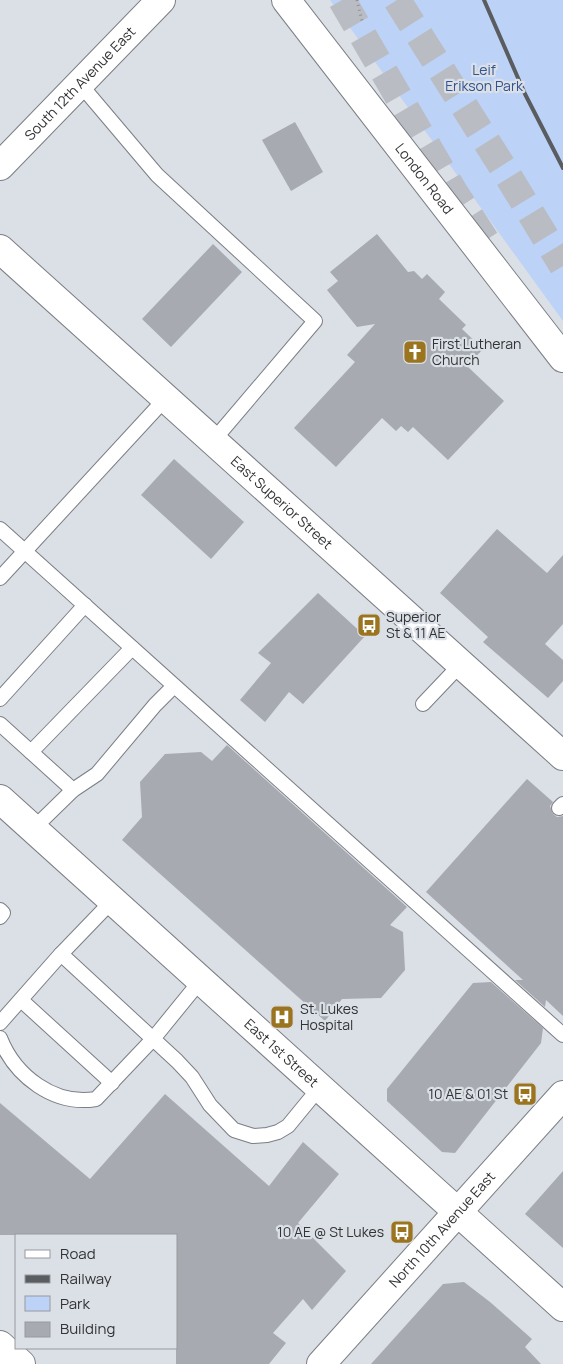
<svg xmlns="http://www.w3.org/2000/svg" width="563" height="1364" font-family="Manrope,sans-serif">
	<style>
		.green { fill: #bdd2f7 }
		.building { fill: #a7aab1 }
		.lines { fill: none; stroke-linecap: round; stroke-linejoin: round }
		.highway-tunnel { stroke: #b9bdc3; stroke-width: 28; stroke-dasharray: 28 14; stroke-linecap: butt }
		.lane-casing { stroke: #7b7e84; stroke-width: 16 }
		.street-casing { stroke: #7b7e84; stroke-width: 30 }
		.secondary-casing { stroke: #7b7e84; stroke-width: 30 }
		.path { stroke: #8c8f93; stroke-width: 3; stroke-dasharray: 1 4; stroke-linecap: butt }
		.lane { stroke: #fff; stroke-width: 14 }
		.street { stroke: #fff; stroke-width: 28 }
		.secondary { stroke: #fff; stroke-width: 28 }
		.rail { stroke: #5a5d60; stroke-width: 4 }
		.labels { text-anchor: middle; stroke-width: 4.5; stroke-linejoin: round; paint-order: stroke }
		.park-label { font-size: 14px; fill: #315392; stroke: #dbdfe6 }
		.street-label { font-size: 14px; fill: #313335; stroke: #dbdfe6 }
		.poi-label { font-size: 14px; fill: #313335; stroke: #dbdfe6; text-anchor: start }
	</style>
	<rect width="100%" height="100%" fill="#dbdfe6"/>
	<!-- green -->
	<path class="green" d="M330 0H563V321Z"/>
	<!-- building -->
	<g class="building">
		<path d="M295 122 323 172 291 191 262 140Z"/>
		<path d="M377 234 408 272 414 271 422 279 427 274 445 292 439 299 466 325 462 329 483 349 467 366 504 401 448 460 413 427 408 432 401 426 396 431 382 418 336 467 294 428 355 362 347 355 375 324 357 327 327 290 338 281 330 272Z"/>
		<path d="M213 244 242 272 171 347 142 319Z"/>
		<path d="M174 459 244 522 211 559 141 495Z"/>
		<path d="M497 529 547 573 563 555V624L545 644 563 660V681L548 698 483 642 488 637 440 593Z"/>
		<path d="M318 593 365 636 303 704 289 692 265 722 240 700 271 663 258 653Z"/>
		<path d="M227 745 407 907 390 925 403 932 405 970 381 998 342 999 325 1021 122 840 142 817 140 782 165 754 201 752 212 761Z"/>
		<path d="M527 779 553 802 550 806 553 814 557 817 563 816V1016L546 1000 545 1007 515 980H523L426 892Z"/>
		<path d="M491 982 543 1028 541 1043 455 1153 442 1152 387 1101V1089L473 983Z"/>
		<path d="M165 1094 269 1186 303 1142 339 1174 298 1223 346 1271 312 1310 303 1299 273 1333 286 1343 269 1364H176V1235H0V1103L90 1179Z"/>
		<path d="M563 1171V1248L525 1214Z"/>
		<path d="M464 1282 490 1302 532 1339 525 1347 541 1364H371L443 1284Z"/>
	</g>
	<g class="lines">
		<!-- highway-tunnel -->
		<g class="highway-tunnel">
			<path d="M342 0 454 192 486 241"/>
			<path d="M397 0 502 166 563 266"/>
		</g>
		<!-- lane casing -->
		<g class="lane-casing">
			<g id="lane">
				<path d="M80 84 157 175 315 321 213 441"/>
				<path d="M0 529 563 1035"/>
				<path d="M0 578 166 398"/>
				<path d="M0 699 85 605"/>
				<path d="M423 704 461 664"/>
				<path d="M0 724 73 790"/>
				<path d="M31 752 132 648"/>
				<path d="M559 808 563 804"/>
				<path d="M33 829 73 790 97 774 155 705 174 686"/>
				<path d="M0 910 3 913 0 917"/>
				<path d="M61 954 177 1061 192 1077 210 1105 234 1130 253 1136 267 1135 278 1132 288 1126 320 1087"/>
				<path d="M21 1000 112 1083"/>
				<path d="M0 1023 61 954 113 900"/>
				<path d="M0 1038C15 1076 54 1106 96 1099L153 1039 201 980"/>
			</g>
		</g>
		<!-- street casing -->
		<g class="street-casing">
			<g id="street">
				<path id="s1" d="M0 166 161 0"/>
				<path id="s2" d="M321 1364 563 1095"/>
			</g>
		</g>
		<!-- secondary casing -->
		<g class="secondary-casing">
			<g id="secondary">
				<path id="s3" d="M286 0 563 358"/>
				<path id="s4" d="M0 249 563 756"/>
				<path id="s5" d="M0 799 563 1307"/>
				<path d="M0 1345 21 1364"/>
			</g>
		</g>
		<!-- path -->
		<path class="path" d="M357 0 362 21"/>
		<!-- lane -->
		<use href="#lane" class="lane"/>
		<!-- street -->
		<use href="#street" class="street"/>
		<!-- secondary -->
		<use href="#secondary" class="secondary"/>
		<!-- rail -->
		<path class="rail" d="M484 0 525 94 563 168"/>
	</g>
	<!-- icons -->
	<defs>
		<g id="church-square" transform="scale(1.25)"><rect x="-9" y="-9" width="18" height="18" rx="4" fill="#9b7420" stroke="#dbdfe6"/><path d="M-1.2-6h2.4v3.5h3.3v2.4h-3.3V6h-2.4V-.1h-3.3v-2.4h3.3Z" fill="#fff"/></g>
		<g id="bus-square" transform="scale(1.25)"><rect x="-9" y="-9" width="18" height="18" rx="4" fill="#9b7420" stroke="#dbdfe6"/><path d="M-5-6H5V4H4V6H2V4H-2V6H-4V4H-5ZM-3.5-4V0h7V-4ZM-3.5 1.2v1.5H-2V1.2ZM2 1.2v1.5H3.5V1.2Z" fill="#fff"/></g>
		<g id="hospital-square" transform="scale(1.25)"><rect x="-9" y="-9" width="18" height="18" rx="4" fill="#9b7420" stroke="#dbdfe6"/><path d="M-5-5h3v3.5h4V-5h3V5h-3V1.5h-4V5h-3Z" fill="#fff"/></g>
	</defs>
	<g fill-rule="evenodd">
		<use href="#church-square" x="415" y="352"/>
		<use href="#bus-square" x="369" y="625"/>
		<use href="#hospital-square" x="282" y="1017"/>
		<use href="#bus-square" x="525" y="1094"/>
		<use href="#bus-square" x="402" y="1232"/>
	</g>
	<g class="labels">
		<!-- park labels -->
		<g class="park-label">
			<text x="484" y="75">Leif<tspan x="484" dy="16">Erikson Park</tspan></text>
		</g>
		<!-- street labels -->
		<g class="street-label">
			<text dy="5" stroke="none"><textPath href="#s1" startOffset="115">South 12th Avenue East</textPath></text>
			<text dy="5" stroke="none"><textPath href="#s3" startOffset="226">London Road</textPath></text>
			<text dy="5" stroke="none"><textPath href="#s4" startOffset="379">East Superior Street</textPath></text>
			<text dy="5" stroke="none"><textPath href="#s5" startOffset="379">East 1st Street</textPath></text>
			<text dy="5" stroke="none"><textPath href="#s2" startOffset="181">North 10th Avenue East</textPath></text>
		</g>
		<!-- poi labels -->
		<g class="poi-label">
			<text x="432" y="349">First Lutheran<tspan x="432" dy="16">Church</tspan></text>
			<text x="386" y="622">Superior<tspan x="386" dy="16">St &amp; 11 AE</tspan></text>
			<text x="300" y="1014">St. Lukes<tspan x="300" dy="16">Hospital</tspan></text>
			<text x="508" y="1099" text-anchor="end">10 AE &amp; 01 St</text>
			<text x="384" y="1237" text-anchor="end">10 AE @ St Lukes</text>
		</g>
	</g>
	<!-- legend -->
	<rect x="15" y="1234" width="162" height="115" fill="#dbdfe6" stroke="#979a9f"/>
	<rect x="25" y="1250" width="25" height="8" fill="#ffffff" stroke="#979a9f"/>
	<text x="60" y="1259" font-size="15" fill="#313335">Road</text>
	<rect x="25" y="1275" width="25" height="8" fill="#5a5d60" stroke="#979a9f"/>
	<text x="60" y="1284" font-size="15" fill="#313335">Railway</text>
	<rect x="25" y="1296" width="25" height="15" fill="#bdd2f7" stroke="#979a9f"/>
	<text x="60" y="1309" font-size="15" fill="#313335">Park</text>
	<rect x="25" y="1322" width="25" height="15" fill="#a7aab1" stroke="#979a9f"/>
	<text x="60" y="1334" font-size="15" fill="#313335">Building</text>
</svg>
